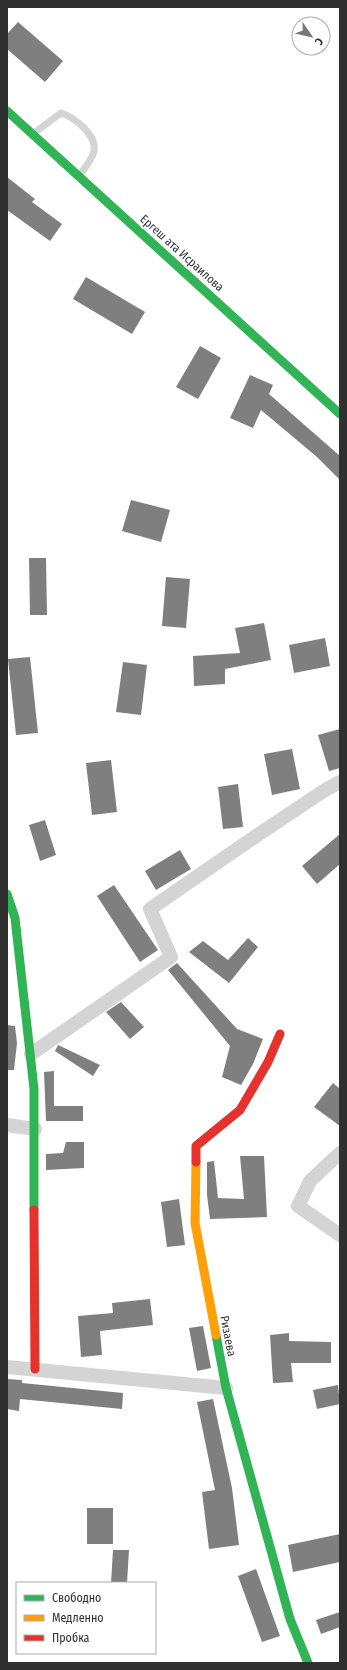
<svg xmlns="http://www.w3.org/2000/svg" width="347" height="1670" font-family="'Fira Sans Condensed',sans-serif">
	<style>
		.building { fill: #7f7f7f }
		.lines { fill: none; stroke-linecap: round; stroke-linejoin: round }
		.lane { stroke: #d4d4d4; stroke-width: 7 }
		.street { stroke: #d4d4d4; stroke-width: 14 }
		.fast { stroke: #30b455; stroke-width: 9 }
		.slow { stroke: #ff9f0a; stroke-width: 9 }
		.jam { stroke: #e5322d; stroke-width: 9 }
		.labels { text-anchor: middle; stroke-width: 4; stroke-linejoin: round; paint-order: stroke }
		.street-label { font-size: 12px; fill: #303030; stroke: #fff }
	</style>
	<rect width="100%" height="100%" fill="#fff"/>
	<!-- building -->
	<g class="building">
		<path d="M18 22 63 61 45 82 7 49V34Z"/>
		<path d="M7 177 35 199 32 202 62 224 50 241 7 210Z"/>
		<path d="M86 277 145 312 132 334 73 299Z"/>
		<path d="M200 346 221 358 198 399 176 387Z"/>
		<path d="M250 375 273 385 269 394 340 456V480L317 457 261 410 253 428 230 418Z"/>
		<path d="M131 500 170 510 161 542 122 531Z"/>
		<path d="M29 558H46L47 615H30Z"/>
		<path d="M166 577 190 579 186 628 162 626Z"/>
		<path d="M264 623 271 660 225 669V684L194 686 193 656 240 653 235 628Z"/>
		<path d="M325 638 330 666 294 673 289 645Z"/>
		<path d="M30 657 38 733 16 735 8 659Z"/>
		<path d="M123 662 147 665 141 715 116 712Z"/>
		<path d="M340 729V768L329 771 318 735Z"/>
		<path d="M292 749 300 789 272 795 264 754Z"/>
		<path d="M111 760 117 812 92 815 86 763Z"/>
		<path d="M238 784 243 827 223 829 218 787Z"/>
		<path d="M45 820 56 855 40 861 29 825Z"/>
		<path d="M340 834V864L317 884 302 866Z"/>
		<path d="M180 850 191 869 156 890 145 871Z"/>
		<path d="M114 885 158 950 140 962 97 896Z"/>
		<path d="M248 938 258 947 229 983 189 952 203 941 228 960Z"/>
		<path d="M177 963 237 1029 263 1039 253 1064 241 1085 222 1077 230 1046 168 970Z"/>
		<path d="M121 1002 144 1027 130 1039 106 1012Z"/>
		<path d="M7 1025 15 1026 17 1043 14 1070H7Z"/>
		<path d="M58 1045 100 1065 93 1076 55 1051Z"/>
		<path d="M54 1071V1106H83V1121H46L44 1072Z"/>
		<path d="M333 1083 340 1089V1126L314 1107Z"/>
		<path d="M66 1142H84V1168L46 1170V1154L63 1153Z"/>
		<path d="M240 1156H264L267 1217 210 1219 207 1195V1162L214 1161 218 1198 244 1199Z"/>
		<path d="M179 1199 185 1245 167 1247 161 1202Z"/>
		<path d="M150 1299 153 1325 100 1331 102 1355 81 1357 78 1316 113 1313 112 1303Z"/>
		<path d="M203 1326 211 1368 197 1371 189 1328Z"/>
		<path d="M289 1333V1341L331 1342V1363H291L293 1382 273 1383 270 1335Z"/>
		<path d="M7 1379 22 1380V1383L123 1393 122 1409 20 1399 19 1411 7 1409Z"/>
		<path d="M338 1385 340 1404 317 1409 313 1390Z"/>
		<path d="M213 1399 232 1488 239 1545 209 1549 202 1492 215 1490 197 1402Z"/>
		<rect x="87" y="1508" width="26" height="36"/>
		<path d="M340 1534V1562L293 1572 288 1545Z"/>
		<path d="M113 1550H129L127 1583H111Z"/>
		<path d="M256 1569 280 1636 262 1642 238 1576Z"/>
		<path d="M340 1612V1627L321 1634 316 1620Z"/>
	</g>
	<g class="lines">
		<!-- lane -->
		<path class="lane" d="M34 133 61 113C74 117 97 135 94 151 93 159 84 168 80 175"/>
		<!-- street -->
		<g class="street">
			<path d="M31 1054 171 957 150 909 256 836 325 790 340 782"/>
			<path d="M7 1125 35 1129"/>
			<path d="M340 1153 310 1181 298 1206 340 1235"/>
			<path d="M7 1367 226 1388"/>
		</g>
		<!-- fast -->
		<g class="fast">
			<path d="M7 111 340 414"/>
			<path d="M7 894 15 918 34 1089V1210"/>
			<path d="M216 1335 226 1388 290 1619 308 1663"/>
		</g>
		<!-- slow -->
		<path class="slow" d="M196 1162 195 1223 216 1335"/>
		<!-- jam -->
		<g class="jam">
			<path d="M196 1162V1146L240 1110 268 1062 280 1034"/>
			<path d="M34 1210 35 1369"/>
		</g>
	</g>
	<g class="labels">
		<!-- street labels -->
		<g class="street-label">
			<text transform="translate(182 253) rotate(42)" y="4">Ергеш ата Исраилова</text>
			<text transform="translate(228 1336) rotate(79)" y="4">Ризаева</text>
		</g>
	</g>
	<!-- border -->
	<rect width="347" height="1670" fill="none" stroke="#303030" stroke-width="16"/>
	<!-- legend -->
	<rect x="16" y="1582" width="140" height="72" fill="#ffffff" stroke="#acacac"/>
	<rect x="24" y="1595" width="20" height="6" fill="#30b455" stroke="#acacac"/>
	<text x="52" y="1602" font-size="12" fill="#303030">Свободно</text>
	<rect x="24" y="1615" width="20" height="6" fill="#ff9f0a" stroke="#acacac"/>
	<text x="52" y="1622" font-size="12" fill="#303030">Медленно</text>
	<rect x="24" y="1635" width="20" height="6" fill="#e5322d" stroke="#acacac"/>
	<text x="52" y="1642" font-size="12" fill="#303030">Пробка</text>
	<!-- north arrow -->
	<g transform="translate(311 36) rotate(124)"><circle r="19" fill="#ffffff" stroke="#acacac"/>
	<path d="M0-3L7 15L0 10L-7 15Z" fill="#787878"/>
	<text y="-6" font-size="11" font-weight="bold" text-anchor="middle" fill="#303030">С</text>
	</g>
</svg>
